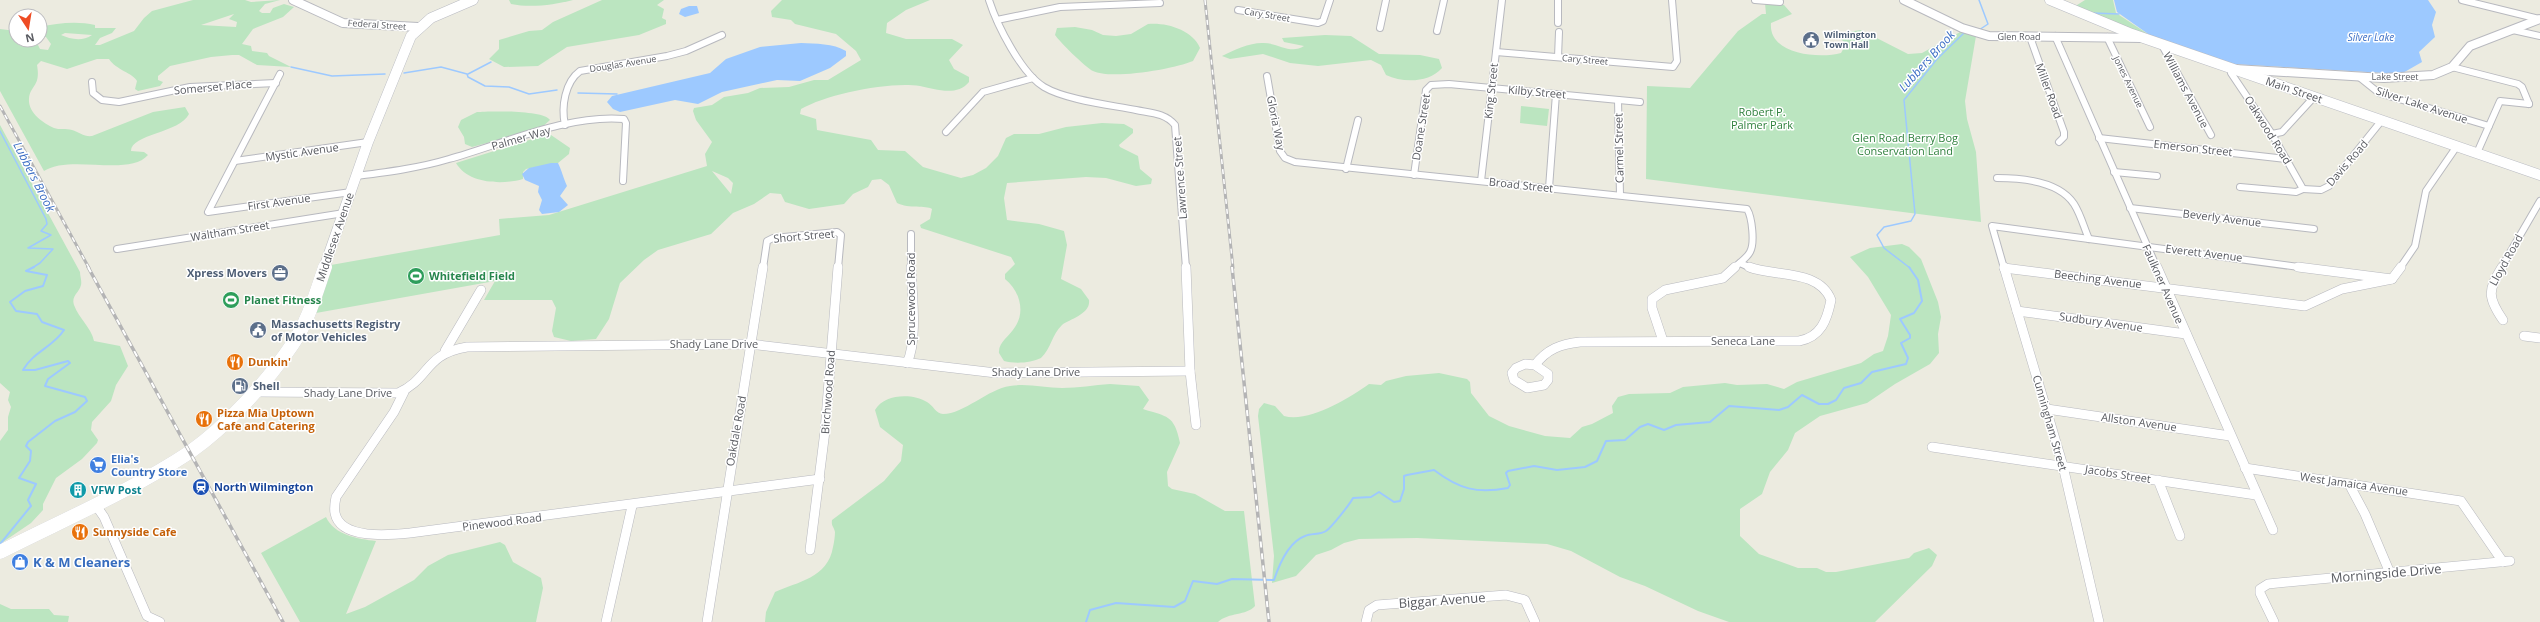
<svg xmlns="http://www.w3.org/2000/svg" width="2540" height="622" font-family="'Open Sans',sans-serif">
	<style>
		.green { fill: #bbe5c0; fill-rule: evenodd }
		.water { fill: #9dc9ff }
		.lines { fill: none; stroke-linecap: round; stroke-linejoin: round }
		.stream-far1 { stroke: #9dc9ff; stroke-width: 1.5 }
		.stream { stroke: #9dc9ff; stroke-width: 2 }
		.minor-far1-casing { stroke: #b8b9bf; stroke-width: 8 }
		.minor-casing { stroke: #b8b9bf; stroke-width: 10 }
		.tertiary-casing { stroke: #b8b9bf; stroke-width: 10 }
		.secondary-far1-casing { stroke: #b9bbc2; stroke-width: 11 }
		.secondary-casing { stroke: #b9bbc2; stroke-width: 14 }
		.minor-far1 { stroke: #fff; stroke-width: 6 }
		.minor { stroke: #fff; stroke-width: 9 }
		.tertiary { stroke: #fff; stroke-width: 8 }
		.secondary-far1 { stroke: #fff; stroke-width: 10 }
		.secondary { stroke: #fff; stroke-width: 14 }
		.rail-far1-casing { stroke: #b4b4b5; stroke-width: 3 }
		.rail-casing { stroke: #b4b4b5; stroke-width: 3.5 }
		.rail-far1 { stroke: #fff; stroke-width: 1.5; stroke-dasharray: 5; stroke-linecap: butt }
		.rail { stroke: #fff; stroke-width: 2; stroke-dasharray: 6; stroke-linecap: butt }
		.labels { text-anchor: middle; stroke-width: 3; stroke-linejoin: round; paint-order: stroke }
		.far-street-label { font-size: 9px; fill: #595b61; stroke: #fff }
		.far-service-label { font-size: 9px; font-weight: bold; fill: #4e5e75; stroke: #fff; text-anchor: start }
		.far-water-label { font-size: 10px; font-style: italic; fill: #3d6fc5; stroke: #fff }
		.street-label { font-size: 11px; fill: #595b61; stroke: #fff }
		.park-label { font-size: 11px; fill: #30813e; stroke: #fff }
		.service-label { font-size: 11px; font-weight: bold; fill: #4e5e75; stroke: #fff; text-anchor: start }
		.leisure-label { font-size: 11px; font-weight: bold; fill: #27864d; stroke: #fff; text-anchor: start }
		.food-label { font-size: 11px; font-weight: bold; fill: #c56008; stroke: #fff; text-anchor: start }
		.shop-label { font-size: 11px; font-weight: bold; fill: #366cbe; stroke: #fff; text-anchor: start }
		.transit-label { font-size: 11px; font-weight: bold; fill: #164399; stroke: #fff; text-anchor: start }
		.culture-label { font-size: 11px; font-weight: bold; fill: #0d838f; stroke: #fff; text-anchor: start }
		.water-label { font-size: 12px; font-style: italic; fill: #3d6fc5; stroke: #fff }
		.near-shop-label { font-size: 13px; font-weight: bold; fill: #366cbe; stroke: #fff; text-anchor: start }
		.near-street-label { font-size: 13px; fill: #595b61; stroke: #fff }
	</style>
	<rect width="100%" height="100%" fill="#ecebe0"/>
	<!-- green -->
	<g class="green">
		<path d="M193 0H245L251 2 280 0 265 4 259 11 262 13H270L273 8 284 4 294 7 283 17 253 29 242 44 251 46 252 51 267 53 269 56 291 67 257 65 239 55H232L211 57 170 66 158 76V80L163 82 160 86 138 91 135 89 137 81C133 73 116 70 109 59H97L67 69 41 61 37 65C41 87 30 85 29 99 28 113 43 123 54 128 59 130 66 128 72 130 79 132 84 137 92 136L153 112 185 107 189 114C180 133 131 134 131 151L144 152 148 155C129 177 70 154 44 171L0 91V29L16 31V40H24L22 43 38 45 40 49 48 50 51 44 46 37 40 36V27C57 23 78 21 95 25V28H116L112 33 100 38 95 45H100L134 31 144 18 152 11ZM234 14 229 19 237 22 236 27 201 25ZM65 33 92 35C82 42 70 39 61 35Z"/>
		<path d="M509 0H573C554 5 530 8 511 4Z"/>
		<path d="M602 0H664L657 5 664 9 662 18 666 20V24L639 35 567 47 538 66 504 67 489 59 499 49V40L529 31 542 30 553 22Z"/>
		<path d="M782 0H930L906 10 887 23 886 33 906 39H952L963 45 949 60 954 69 969 77V82C957 97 935 89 920 86 890 81 827 94 801 109L800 114 816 119 817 130 871 140 878 150 905 151 923 167 961 178 973 175 986 168 998 156 1006 138 1014 134H1039L1066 127 1102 123 1124 124 1133 129V133L1119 145 1120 147 1138 156 1140 169 1152 179 1151 184 1136 186 1106 178 1086 177 1007 183 1004 198 1007 220 1039 224 1064 231 1067 245 1061 279 1081 289 1089 300C1091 314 1070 319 1062 325 1052 334 1051 349 1041 358 1031 363 1015 364 1004 361L999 353C998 342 1010 336 1015 327 1026 311 1019 290 1005 279V274L1015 264 1011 257 921 228 920 225 930 219 932 209C926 205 909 209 897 203L889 185 881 179 872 180 868 187 853 194 844 204 809 209 785 202 781 194 770 193 754 204 733 213 711 234 658 250 644 260 620 283 609 319 596 339 571 341 554 337 552 331 556 308 552 300H484L495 281 316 313 331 265 500 235 499 219 549 215 707 166 705 154 712 142 696 120 693 111 694 108 712 105 724 97 748 93 760 88 789 87 814 80H828L861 60 856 51 836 34 795 24 791 20 772 17 771 11ZM712 171 728 178 733 183 731 194Z"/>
		<path d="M2085 0H2113L2116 13 2151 36 2074 7Z"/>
		<path d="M1765 3 1784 5 1792 14 1771 23C1768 55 1820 59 1841 53L1846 44 1836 34 1861 30 1908 54 1922 53 1962 31 1976 36 1965 101 1967 119 1976 152 1981 222 1646 179 1647 86 1690 88 1738 31 1762 14H1766Z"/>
		<path d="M1148 24C1166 22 1193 30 1200 48L1193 61C1174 69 1111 80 1093 71 1086 68 1059 41 1055 35L1057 28 1075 27 1092 30 1103 35 1116 36 1131 34Z"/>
		<path d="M1325 35 1351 36 1379 54 1420 55 1439 59 1442 68C1429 83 1403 83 1386 75L1381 65 1371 60 1318 66 1290 63 1263 54 1230 59 1222 56C1234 50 1249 43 1262 43 1277 42 1290 55 1304 46L1284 42 1282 38Z"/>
		<path d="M1521 106 1549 109 1547 126 1520 123Z"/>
		<path d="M477 112C489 111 544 110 550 120L541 128 532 131 472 147 465 144 464 137 458 127 461 120Z"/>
		<path d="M0 125 80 272C80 276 82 281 81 285 79 293 71 296 74 305 79 319 91 327 94 341L120 346 128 366 116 385 111 401 92 422 91 430 98 440 97 443 82 459 56 478 43 504V510L31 523 0 544V441L8 430V417L11 407 8 400 10 392 0 383Z"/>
		<path d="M545 135H551L570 148 569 154 558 163 526 169 523 172V179C503 185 468 184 456 163Z"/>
		<path d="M1902 244 1909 247 1921 259 1938 302 1941 317 1938 334 1939 353 1930 364 1895 384 1867 403 1820 416 1795 433 1788 450 1770 472 1762 494 1740 509V536L1759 554 1798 568H1817L1826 572H1836L1909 558 1914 553 1929 548 1937 555 1932 566 1875 622H1729L1698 611 1645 586 1620 577 1571 551 1547 544 1417 538 1359 539 1344 543 1331 550 1316 555 1296 576 1272 583 1274 556 1258 416 1259 409 1264 403 1275 406 1284 416C1309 423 1349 398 1369 384L1381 385 1386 381 1406 376 1439 373 1467 379 1470 382 1471 393 1489 416 1509 426 1545 436 1570 438 1582 427 1592 424 1613 413 1612 406 1618 397 1629 394 1670 393 1683 387 1725 383 1737 385 1767 384 1784 389 1797 382 1861 363 1874 354 1883 351 1888 336 1891 315 1868 277 1850 257 1870 248Z"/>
		<path d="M1110 384 1139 386 1149 400 1143 409C1167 417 1174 414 1180 443L1167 472 1168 486 1172 489 1195 494 1225 511H1244L1255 606C1246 616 1229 612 1218 622H765L766 612 775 592C797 582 828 578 833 547 834 543 835 536 835 532 834 527 831 526 832 520L884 481 901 461 903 445 880 427 875 410C884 394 912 393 927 402 933 405 936 414 943 414 964 414 988 389 1010 386 1027 383 1045 388 1062 388 1078 388 1094 385 1110 384Z"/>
		<path d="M326 517C334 535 358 539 376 541L346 614 365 607 414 580 428 566 448 555 500 542 505 545 513 562 541 578 543 588 536 622H300L261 553Z"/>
		<path d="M0 604 11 609H49L54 615 69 616 68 622H0Z"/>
	</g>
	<!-- water -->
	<g class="water">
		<path d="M2114 0H2428L2436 12 2432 25 2435 37 2419 52 2422 62 2401 74 2232 64 2151 36 2117 12Z"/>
		<path d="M689 6H697L699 13 685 17 679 14 681 9Z"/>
		<path d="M801 43C816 44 833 43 846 51V56L830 68 800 81 777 80 722 92 698 104 675 100 620 112 613 109 607 102 612 96 710 73 726 59 760 47Z"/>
		<path d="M551 163H558C562 171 563 177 567 186L560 196 568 205 559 212 542 214 539 210 542 200 538 192 539 186 525 180 522 174 529 168Z"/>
	</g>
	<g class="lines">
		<!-- stream-far1 -->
		<g class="stream-far1">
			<path d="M1979 0 1988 24 1979 30"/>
			<path d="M2092 13 2119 14"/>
			<path d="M291 67 332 76 385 74"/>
			<path d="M404 73 441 67 467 74 468 77 485 86 509 87 529 94 557 90"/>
			<path d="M468 74 491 62"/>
			<path d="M578 93 617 94"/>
			<path d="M0 131 46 219 47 224 41 231 51 235 28 248 53 249 40 263 32 268"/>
			<path d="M1910 268 1884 248 1877 235 1884 227 1911 221 1915 214 1904 100 1937 59 1964 33"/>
		</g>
		<!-- stream -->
		<g class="stream">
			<path d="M0 544 31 506 28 500 36 484 19 478 30 461 31 451 26 446 28 442 55 421 75 412 87 401 85 397 45 386 48 379 70 363 68 361 35 370H23C33 352 53 347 64 330L42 322 37 314 16 311 10 302 25 291 43 286 47 275 26 271 34 267"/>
			<path d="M1086 622 1090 610 1116 603 1174 607 1185 601 1193 581 1217 584 1232 579 1274 580C1279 565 1288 542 1305 536 1311 533 1320 535 1326 531 1331 528 1350 504 1353 498L1371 497 1379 492 1394 502 1400 501 1404 489V476L1407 475 1434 470C1459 489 1477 494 1508 488L1510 485 1506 473 1508 471 1534 466 1557 470 1585 467 1597 461 1606 441 1625 440 1640 427 1648 424 1664 430 1676 425 1710 422 1729 406 1779 410 1788 407 1802 395 1819 404H1828L1836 400 1844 388 1861 383 1872 372 1906 364 1908 358 1901 343 1910 338V335L1900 319 1914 313 1922 301 1918 280 1909 267"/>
		</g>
		<!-- minor-far1 casing -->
		<g class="minor-far1-casing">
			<g id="minor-far1">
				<path d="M989 0C997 25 1021 73 1044 87 1066 100 1111 105 1136 110 1151 113 1165 113 1175 125L1186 268"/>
				<path d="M1558 0V23"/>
				<path d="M1755 0 1780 2"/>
				<path d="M2462 0 2539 19"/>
				<path d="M1238 10 1318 23 1323 21 1330 0"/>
				<path d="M997 20 1060 7 1160 3"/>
				<path d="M1380 28 1386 0"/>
				<path d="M2513 30 2540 36"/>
				<path d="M1437 31 1444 0"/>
				<path d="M2055 36 2157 268"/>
				<path d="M2030 37 2064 132V137L2059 142"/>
				<path d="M2107 37 2150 127"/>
				<path d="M2162 45 2211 135"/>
				<path d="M1496 52 1673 67 1677 61 1672 0"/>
				<path d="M1558 57 1559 32"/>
				<path d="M2452 67 2518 84 2522 87 2529 104"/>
				<path d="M2233 69 2231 73 2272 134 2303 189 2296 192 2240 187"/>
				<path d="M280 74 208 212 351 192"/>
				<path d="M1267 76 1280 151 1285 158 1295 162 1747 209C1752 217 1755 243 1750 252 1747 258 1739 263 1734 268"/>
				<path d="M2359 77 2379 93 2489 126"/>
				<path d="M92 82 93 93 102 100 119 102 190 87 276 83"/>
				<path d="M1618 100 1620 195"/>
				<path d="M565 125C561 107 565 82 580 71L667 56 686 51 722 35"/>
				<path d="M946 132 983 92 1033 78"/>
				<path d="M2272 134 2282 132 2314 97"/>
				<path d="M2099 138 2286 159"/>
				<path d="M2477 153 2500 101 2529 104"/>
				<path d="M235 161 368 142"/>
				<path d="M1346 169 1358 120"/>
				<path d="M2114 172 2157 176"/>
				<path d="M1414 175 1426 90 1431 85 1449 84 1640 102"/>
				<path d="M356 176C387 172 419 168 449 159 503 144 568 114 624 119L626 123 623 181"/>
				<path d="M1997 178C2022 178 2059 181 2074 204 2081 215 2084 228 2089 239"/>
				<path d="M1481 181 1502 0"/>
				<path d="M1549 188 1556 94"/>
				<path d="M2303 189 2321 190 2329 186 2382 120"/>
				<path d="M2130 208 2314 229"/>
				<path d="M911 234V268"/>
				<path d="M117 249 344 213"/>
				<path d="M1740 263 1751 268"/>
				<path d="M763 268 767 241 773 238 837 232 841 235 838 268"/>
				<path d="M2004 268 1992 226 2306 268"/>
				<path d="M2400 268 2415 246 2426 191 2457 146"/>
				<path d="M2501 268 2540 201"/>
			</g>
		</g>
		<!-- minor casing -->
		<g class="minor-casing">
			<g id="minor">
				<path d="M1186 267 1190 371 1196 425"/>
				<path d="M2004 267 2063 466 2099 622"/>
				<path d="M2157 267 2273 530"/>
				<path d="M2298 267 2392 279"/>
				<path d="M2502 267C2488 290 2487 297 2503 320"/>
				<path d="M2004 268 2305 306 2342 289 2392 279 2401 267"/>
				<path d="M2017 311 2186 334"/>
				<path d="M2524 336 2540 338"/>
				<path d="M1663 341 1652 308V299L1665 290 1723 278 1735 267"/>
				<path d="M445 351 481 290"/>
				<path d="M907 363C918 340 912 293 911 267"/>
				<path d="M1525 364 1535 365 1548 374V380L1544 385 1527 388 1514 380 1512 373 1516 368Z"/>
				<path d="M1535 365C1547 349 1561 344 1580 342L1799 341C1821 337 1827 320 1831 300 1819 269 1775 277 1749 267"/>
				<path d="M254 392 398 393C430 379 424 354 467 347L750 344 996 373 1190 371"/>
				<path d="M404 392 394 412 336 497C335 502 334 508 335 513 340 540 390 535 410 533L820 479"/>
				<path d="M2047 409 2230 436"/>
				<path d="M1932 447 2256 495"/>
				<path d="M2245 468 2461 501 2503 562"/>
				<path d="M2158 480 2180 536"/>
				<path d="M2349 484 2365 514 2390 573"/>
				<path d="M95 504 104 517 147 616 160 622"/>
				<path d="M810 550 825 431 838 267"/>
				<path d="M606 622 632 506"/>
				<path d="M707 622 763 267"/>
				<path d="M1366 622 1369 610 1377 605 1506 595 1525 600 1535 622"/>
				<path d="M2274 622 2260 593V589L2268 584 2510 561"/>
			</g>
		</g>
		<!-- tertiary casing -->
		<g class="tertiary-casing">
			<g id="tertiary">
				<path d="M293 0 343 23 418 27"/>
				<path d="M1904 0 1962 28 1989 36 2143 38"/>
				<path d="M2235 69 2384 78 2433 75 2452 67 2470 46 2540 19"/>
			</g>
		</g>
		<!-- secondary-far1 casing -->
		<g class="secondary-far1-casing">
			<g id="secondary-far1">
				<path d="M2050 0 2132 34 2540 175"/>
				<path d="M324 268 368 142 411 36 431 18 473 0"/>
			</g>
		</g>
		<!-- secondary casing -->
		<g class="secondary-casing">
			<path id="secondary" d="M0 552C63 520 131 491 190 452 227 426 267 382 292 345 308 322 316 293 325 267"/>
		</g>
		<!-- minor-far1 -->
		<use href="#minor-far1" class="minor-far1"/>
		<!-- minor -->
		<use href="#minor" class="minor"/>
		<!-- tertiary -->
		<use href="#tertiary" class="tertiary"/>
		<!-- secondary-far1 -->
		<use href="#secondary-far1" class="secondary-far1"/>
		<!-- secondary -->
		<use href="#secondary" class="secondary"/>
		<!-- rail-far1 casing -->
		<g class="rail-far1-casing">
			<g id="rail-far1">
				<path d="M1205 0 1233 268"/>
				<path d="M0 106 89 268"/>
			</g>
		</g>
		<!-- rail casing -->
		<g class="rail-casing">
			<g id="rail">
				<path d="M88 267 283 622"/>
				<path d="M1232 267 1269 622"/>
			</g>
		</g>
		<!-- rail-far1 -->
		<use href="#rail-far1" class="rail-far1"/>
		<!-- rail -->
		<use href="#rail" class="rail"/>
	</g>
	<!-- icons -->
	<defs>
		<g id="civic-disc" transform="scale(0.9)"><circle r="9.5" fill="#5c6f8a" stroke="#fff"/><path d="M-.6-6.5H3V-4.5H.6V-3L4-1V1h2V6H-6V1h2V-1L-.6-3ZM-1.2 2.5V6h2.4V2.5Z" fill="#fff"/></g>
		<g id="office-disc" transform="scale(0.9)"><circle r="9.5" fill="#5c6f8a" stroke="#fff"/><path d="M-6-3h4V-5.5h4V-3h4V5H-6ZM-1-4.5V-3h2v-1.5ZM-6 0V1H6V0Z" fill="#fff"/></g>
		<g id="stadium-disc" transform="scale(0.9)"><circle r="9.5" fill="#2e9e5b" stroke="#fff"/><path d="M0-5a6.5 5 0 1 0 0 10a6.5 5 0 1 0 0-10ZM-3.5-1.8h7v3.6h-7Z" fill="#fff"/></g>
		<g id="restaurant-disc" transform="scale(0.9)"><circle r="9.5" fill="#e8710a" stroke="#fff"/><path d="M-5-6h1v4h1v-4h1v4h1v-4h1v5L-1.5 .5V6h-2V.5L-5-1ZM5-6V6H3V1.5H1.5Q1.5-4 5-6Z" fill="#fff"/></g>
		<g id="fuel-disc" transform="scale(0.9)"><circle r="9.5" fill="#5c6f8a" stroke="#fff"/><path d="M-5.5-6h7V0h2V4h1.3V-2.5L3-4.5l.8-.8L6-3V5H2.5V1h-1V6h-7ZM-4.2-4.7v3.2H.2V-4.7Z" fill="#fff"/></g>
		<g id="supermarket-disc" transform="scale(0.9)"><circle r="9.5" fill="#3f7fe0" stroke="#fff"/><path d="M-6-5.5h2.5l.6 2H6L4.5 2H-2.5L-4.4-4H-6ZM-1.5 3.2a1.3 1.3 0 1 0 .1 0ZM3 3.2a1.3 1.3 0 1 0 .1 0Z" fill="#fff"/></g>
		<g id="station-disc" transform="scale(0.9)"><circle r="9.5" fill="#1a4fb4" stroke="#fff"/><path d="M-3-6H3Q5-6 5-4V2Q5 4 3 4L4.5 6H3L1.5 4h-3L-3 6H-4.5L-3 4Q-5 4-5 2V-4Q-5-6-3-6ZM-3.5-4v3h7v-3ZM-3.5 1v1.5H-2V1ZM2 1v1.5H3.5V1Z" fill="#fff"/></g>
		<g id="building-disc" transform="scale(0.9)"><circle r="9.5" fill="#0f9aa8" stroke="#fff"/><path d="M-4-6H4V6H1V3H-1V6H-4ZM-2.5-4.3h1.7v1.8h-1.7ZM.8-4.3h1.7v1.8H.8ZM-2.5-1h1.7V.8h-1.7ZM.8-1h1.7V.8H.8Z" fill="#fff"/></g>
		<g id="shop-disc" transform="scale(0.9)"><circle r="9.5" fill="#3f7fe0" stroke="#fff"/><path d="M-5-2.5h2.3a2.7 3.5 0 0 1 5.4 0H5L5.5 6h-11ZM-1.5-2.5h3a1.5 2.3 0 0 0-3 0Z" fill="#fff"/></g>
	</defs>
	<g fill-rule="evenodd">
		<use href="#civic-disc" x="1811" y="40"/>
		<use href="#office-disc" x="280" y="273"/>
		<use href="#stadium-disc" x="416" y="276"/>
		<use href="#stadium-disc" x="231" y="300"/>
		<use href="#civic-disc" x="258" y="330"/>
		<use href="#restaurant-disc" x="235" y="362"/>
		<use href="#fuel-disc" x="240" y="386"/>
		<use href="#restaurant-disc" x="204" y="419"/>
		<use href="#supermarket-disc" x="98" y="465"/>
		<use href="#station-disc" x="201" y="487"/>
		<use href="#building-disc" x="78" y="490"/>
		<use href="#restaurant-disc" x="80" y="532"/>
		<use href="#shop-disc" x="20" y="562"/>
	</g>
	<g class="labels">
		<!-- far-street labels -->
		<g class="far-street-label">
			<text transform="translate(1267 15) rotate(10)" y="3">Cary Street</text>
			<text transform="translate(377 25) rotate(4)" y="3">Federal Street</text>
			<text x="2019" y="40">Glen Road</text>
			<text transform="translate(1585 60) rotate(5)" y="3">Cary Street</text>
			<text transform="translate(623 64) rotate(-9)" y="3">Douglas Avenue</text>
			<text x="2395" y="80">Lake Street</text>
			<text transform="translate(2128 82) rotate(64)" y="3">Jones Avenue</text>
		</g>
		<!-- far-service labels -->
		<g class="far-service-label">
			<text x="1824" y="38">Wilmington<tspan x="1824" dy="10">Town Hall</tspan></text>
		</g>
		<!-- far-water labels -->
		<g class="far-water-label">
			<text x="2371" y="41">Silver Lake</text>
		</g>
		<!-- street labels -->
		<g class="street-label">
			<text transform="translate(213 87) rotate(-5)" y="4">Somerset Place</text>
			<text transform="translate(2186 90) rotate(62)" y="4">Williams Avenue</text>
			<text transform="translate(2294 90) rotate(19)" y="4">Main Street</text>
			<text transform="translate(1491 91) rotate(-84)" y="4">King Street</text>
			<text transform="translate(2049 91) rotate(70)" y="4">Miller Road</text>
			<text transform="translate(1537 92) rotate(5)" y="4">Kilby Street</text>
			<text transform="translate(2422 105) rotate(18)" y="4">Silver Lake Avenue</text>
			<text transform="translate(1276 123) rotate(79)" y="4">Gloria Way</text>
			<text transform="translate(1421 127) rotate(-81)" y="4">Doane Street</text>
			<text transform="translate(2268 130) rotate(58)" y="4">Oakwood Road</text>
			<text transform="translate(521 138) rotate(-16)" y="4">Palmer Way</text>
			<text transform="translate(1619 148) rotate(-91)" y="4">Carmel Street</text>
			<text transform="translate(2193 148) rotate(6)" y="4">Emerson Street</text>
			<text transform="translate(302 152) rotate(-8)" y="4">Mystic Avenue</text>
			<text transform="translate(2347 163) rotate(-49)" y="4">Davis Road</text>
			<text transform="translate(1180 178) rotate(-94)" y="4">Lawrence Street</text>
			<text transform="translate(1521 185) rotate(6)" y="4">Broad Street</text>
			<text transform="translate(279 202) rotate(-8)" y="4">First Avenue</text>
			<text transform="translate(2222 218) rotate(7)" y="4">Beverly Avenue</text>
			<text transform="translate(230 231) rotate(-9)" y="4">Waltham Street</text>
			<text transform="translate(804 236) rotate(-5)" y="4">Short Street</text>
			<text transform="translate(335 237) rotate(-71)" y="4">Middlesex Avenue</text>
			<text transform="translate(2204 253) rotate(7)" y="4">Everett Avenue</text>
			<text transform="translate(2506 260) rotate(-61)" y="4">Lloyd Road</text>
			<text transform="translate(2098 279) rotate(7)" y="4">Beeching Avenue</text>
			<text transform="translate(2163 284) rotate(66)" y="4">Faulkner Avenue</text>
			<text transform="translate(911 299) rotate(-90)" y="4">Sprucewood Road</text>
			<text transform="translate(2101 322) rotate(8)" y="4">Sudbury Avenue</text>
			<text x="1743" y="345">Seneca Lane</text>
			<text x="714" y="348">Shady Lane Drive</text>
			<text x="1036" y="376">Shady Lane Drive</text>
			<text transform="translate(828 392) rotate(-86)" y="4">Birchwood Road</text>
			<text x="348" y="397">Shady Lane Drive</text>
			<text transform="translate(2139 422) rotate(8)" y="4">Allston Avenue</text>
			<text transform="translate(2050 423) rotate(74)" y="4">Cunningham Street</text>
			<text transform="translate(736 431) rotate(-80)" y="4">Oakdale Road</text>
			<text transform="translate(2118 474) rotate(9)" y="4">Jacobs Street</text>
			<text transform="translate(2354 484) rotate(8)" y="4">West Jamaica Avenue</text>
			<text transform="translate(502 522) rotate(-7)" y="4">Pinewood Road</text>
		</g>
		<!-- park labels -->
		<g class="park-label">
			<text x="1762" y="116">Robert P.<tspan x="1762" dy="13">Palmer Park</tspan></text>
			<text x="1905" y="142">Glen Road Berry Bog<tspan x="1905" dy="13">Conservation Land</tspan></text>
		</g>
		<!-- service labels -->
		<g class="service-label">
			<text x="267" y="277" text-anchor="end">Xpress Movers</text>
			<text x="271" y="328">Massachusetts Registry<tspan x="271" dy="13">of Motor Vehicles</tspan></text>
			<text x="253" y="390">Shell</text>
		</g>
		<!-- leisure labels -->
		<g class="leisure-label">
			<text x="429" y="280">Whitefield Field</text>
			<text x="244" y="304">Planet Fitness</text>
		</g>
		<!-- food labels -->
		<g class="food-label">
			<text x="248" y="366">Dunkin'</text>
			<text x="217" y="417">Pizza Mia Uptown<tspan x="217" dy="13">Cafe and Catering</tspan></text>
			<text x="93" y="536">Sunnyside Cafe</text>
		</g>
		<!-- shop labels -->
		<g class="shop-label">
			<text x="111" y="463">Elia's<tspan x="111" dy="13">Country Store</tspan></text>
		</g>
		<!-- transit labels -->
		<g class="transit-label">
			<text x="214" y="491">North Wilmington</text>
		</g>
		<!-- culture labels -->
		<g class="culture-label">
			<text x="91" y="494">VFW Post</text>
		</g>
		<!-- water labels -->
		<g class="water-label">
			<text transform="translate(1927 61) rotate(-48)" y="4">Lubbers Brook</text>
			<text transform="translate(34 177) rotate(63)" y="4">Lubbers Brook</text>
		</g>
		<!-- near-shop labels -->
		<g class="near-shop-label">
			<text x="33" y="567">K &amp; M Cleaners</text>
		</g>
		<!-- near-street labels -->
		<g class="near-street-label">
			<text transform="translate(2386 573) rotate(-5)" y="5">Morningside Drive</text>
			<text transform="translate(1442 600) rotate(-4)" y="5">Biggar Avenue</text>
		</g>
	</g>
	<!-- north arrow -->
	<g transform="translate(28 28) rotate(168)"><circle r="19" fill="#ffffff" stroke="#bdbdc0"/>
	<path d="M0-3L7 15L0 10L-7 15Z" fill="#ee4c24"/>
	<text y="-6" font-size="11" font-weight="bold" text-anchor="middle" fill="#595b61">N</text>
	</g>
</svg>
